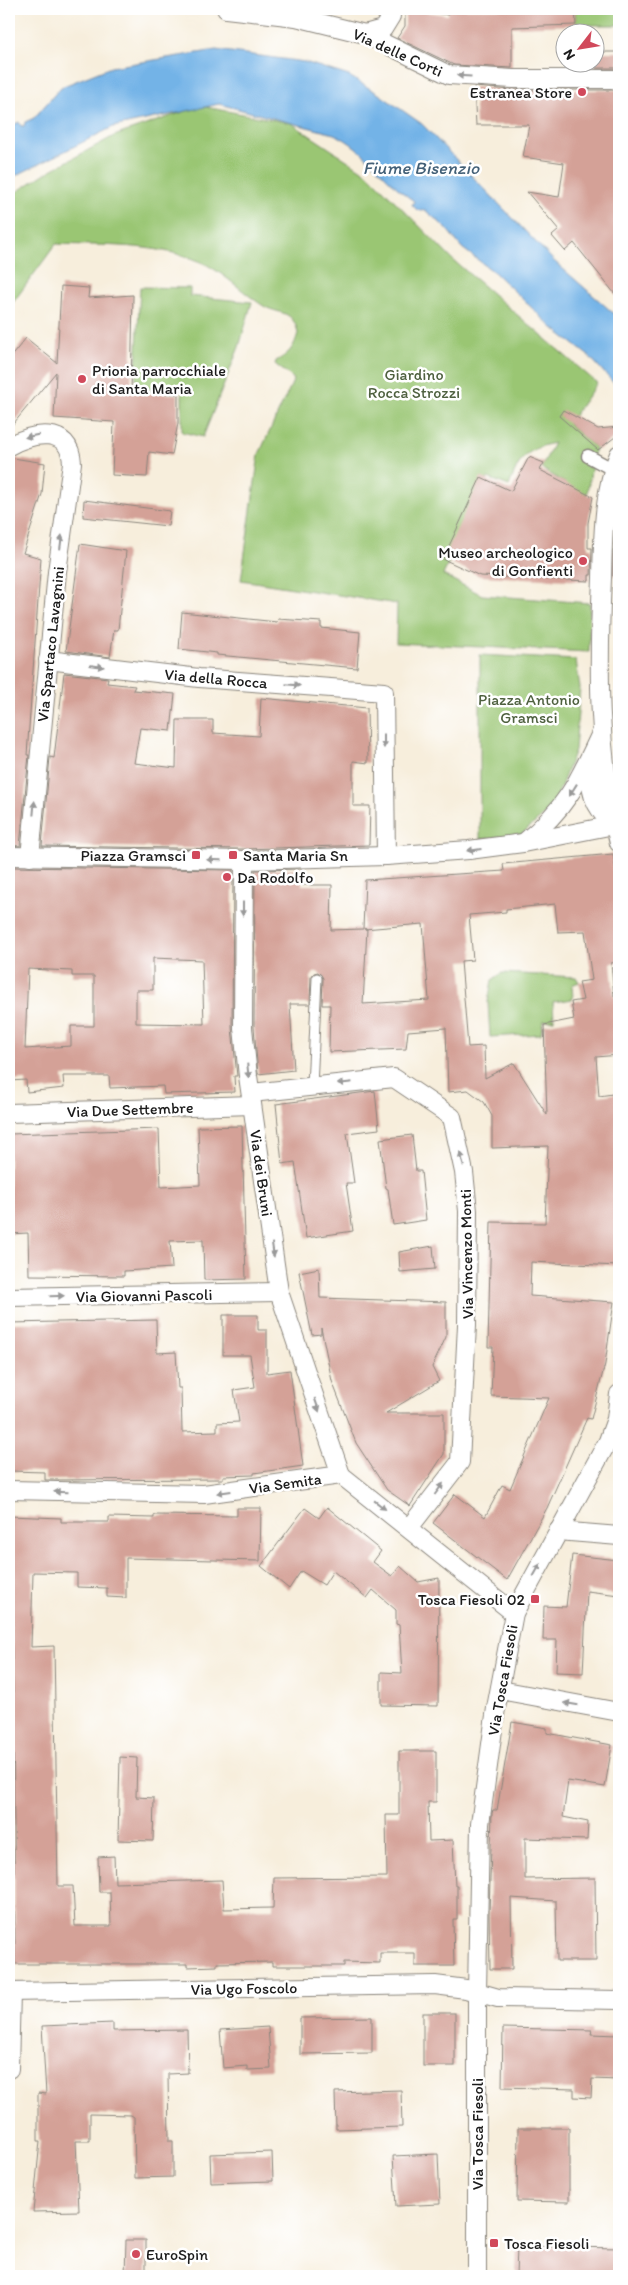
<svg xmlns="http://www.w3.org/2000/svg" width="628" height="2285" font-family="Itim,sans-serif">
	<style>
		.green { fill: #9ac673; stroke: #5b7148 }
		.water { fill: #73b3e7; stroke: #486882 }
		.building { fill: #d4a197; fill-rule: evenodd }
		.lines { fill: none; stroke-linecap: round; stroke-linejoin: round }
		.service-casing { stroke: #8a857c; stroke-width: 11 }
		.pedestrian-casing { stroke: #8a857c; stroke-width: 15 }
		.minor-casing { stroke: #8a857c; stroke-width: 20 }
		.service { stroke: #fff; stroke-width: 9 }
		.pedestrian { stroke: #fff; stroke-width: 12 }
		.minor { stroke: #fff; stroke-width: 18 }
		.oneway { fill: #999 }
		.poi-dot { fill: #d1495b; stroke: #fff; stroke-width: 2 }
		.labels { text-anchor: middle; stroke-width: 5; stroke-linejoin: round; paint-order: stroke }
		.street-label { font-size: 16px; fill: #1c1c1c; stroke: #fff }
		.poi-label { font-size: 16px; fill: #1c1c1c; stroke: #fff; text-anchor: start }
		.park-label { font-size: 16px; fill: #4e603f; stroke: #fff }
		.water-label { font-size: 18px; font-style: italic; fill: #436077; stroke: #fff }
	</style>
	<rect width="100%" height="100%" fill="#fff"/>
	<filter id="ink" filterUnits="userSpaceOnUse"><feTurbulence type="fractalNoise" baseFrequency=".02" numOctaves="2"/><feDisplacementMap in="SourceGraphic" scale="10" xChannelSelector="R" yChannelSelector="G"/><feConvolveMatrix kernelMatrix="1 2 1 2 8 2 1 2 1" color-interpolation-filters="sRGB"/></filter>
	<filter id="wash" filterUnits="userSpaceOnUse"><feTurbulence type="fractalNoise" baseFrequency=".0096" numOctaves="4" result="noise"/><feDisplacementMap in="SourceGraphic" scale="20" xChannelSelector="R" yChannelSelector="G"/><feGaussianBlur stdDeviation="1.12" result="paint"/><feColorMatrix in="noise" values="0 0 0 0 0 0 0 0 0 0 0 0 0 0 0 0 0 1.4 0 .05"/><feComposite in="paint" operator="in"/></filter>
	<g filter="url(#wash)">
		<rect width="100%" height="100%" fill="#f7eedc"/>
		<!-- green -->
		<g class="green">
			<path d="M575 9H619V25H576Z"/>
			<path d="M200 106 291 123 368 174 453 260 597 383 568 424 595 447 587 494 581 493 541 468 554 443C525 449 519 460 509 486L488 478 443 575 482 595 590 603 589 652 396 643 397 604 241 580 259 454 294 379 275 364 276 361C289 354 294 348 298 333 293 308 277 315 262 305 242 292 222 271 199 261 154 243 104 246 56 244L9 308V197L44 174 114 136Z"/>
			<path d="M140 287 190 288V296L252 302 239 347 203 437 182 432V389H135Z"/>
			<path d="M480 655 576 660 580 688 575 750 553 807 522 834 480 839Z"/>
			<path d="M502 973 576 977 579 982 572 985 573 999 553 1002 554 1020 543 1021 541 1034 490 1037 488 1002 492 980Z"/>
		</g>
		<!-- water -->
		<path class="water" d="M216 50 305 62 349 76 379 94 422 124 554 261 619 318V389L590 357 553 328 494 272 462 248 445 227 426 211 417 210 412 205 414 201C385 182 366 148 334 134L219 104 113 127 9 179V127L19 122 21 126H24L25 122 34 118 61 87 111 67Z"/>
		<g id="blocks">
			<!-- building -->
			<g class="building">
				<path d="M405 9 448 15V9H575L576 25 512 27V68L454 65 397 38 405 26Z"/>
				<rect x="596" y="52" width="23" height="16"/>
				<path d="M474 87 513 90H619V299L574 243 565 251 552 236 559 230 527 192 559 197 564 163 523 157 529 125H476Z"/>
				<path d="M61 286 89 288 88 298 133 295 131 393 178 394V423L172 455 149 452 147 477 112 475 114 422 54 418 56 372 9 429V359L26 338 57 363Z"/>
				<path d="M563 410 598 429 619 427V434L598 450 559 416Z"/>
				<path d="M529 457 544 463 540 470 593 497 588 523V548H592L591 575H589V581L480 576 443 559 481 477 511 491Z"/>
				<path d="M13 458 45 463 42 494 23 553 41 558 27 755H29L20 846 9 845V468Z"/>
				<path d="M84 500 170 511 168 526 83 517Z"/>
				<path d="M80 544 126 551 118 630H114L110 657 66 651Z"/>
				<path d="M613 550H619V577L613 576Z"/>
				<path d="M182 612 277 622 278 619 321 622V628L360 632 357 668 217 655V653L179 649Z"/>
				<path d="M64 673 108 678 107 683 135 686 133 690 175 694 171 731 140 728 134 763 176 768 177 720H213V733L259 736 261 698 367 708 368 763 353 761V806H370L369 845 244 849 42 846 50 757 54 758Z"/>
				<path d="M613 854 619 888V962L611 963 614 996 619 995V1055L596 1057 599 1096 619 1093V1266L531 1262 530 1296 614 1302 611 1322 605 1364 591 1419 587 1418 547 1508 507 1580 433 1523 455 1494 485 1517 502 1485 510 1489 549 1398 491 1396 493 1347H488L491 1222 545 1223 548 1146 492 1148V1116L484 1102 468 1090 448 1092 446 1028 408 1031 406 1049 329 1052 330 1005H322L323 978 318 972 314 973 311 977 310 1004H290L294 1070 258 1074 254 1027 255 870 302 869V885H332L331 930 363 929 365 880 504 871 503 864ZM555 904 558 932 585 931 592 980 579 982 583 1000 571 1002 574 1019 544 1025 547 1115 514 1063 485 1078 484 1046 468 1047 461 961 473 960 469 915 506 912V909ZM423 924 429 1000 363 1004 367 929H364Z"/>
				<path d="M9 867 233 870 232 1028 237 1076H234L235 1092 164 1094 163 1086 110 1088 109 1076H63L64 1088 27 1092 26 1080 9 1081ZM153 958 202 960 204 1024 136 1023V990H153ZM28 969 72 971V976H94V1026H71V1046L25 1049Z"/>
				<path d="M375 1091 379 1129 347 1133 354 1183H346L353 1231 306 1238 295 1162 282 1164 276 1104Z"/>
				<path d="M242 1126 246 1279 204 1280 203 1240 170 1241 172 1268 124 1271V1276L29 1275 28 1233 9 1234V1134L159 1129 161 1187 200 1185 198 1127Z"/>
				<path d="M412 1135 416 1171H421L426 1220 393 1225 388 1189 386 1188 380 1139Z"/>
				<path d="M433 1246 435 1269 400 1272 399 1252Z"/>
				<path d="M319 1268 320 1298 446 1302V1337L432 1367 439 1381 386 1413H444V1454L410 1506 387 1490 356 1443 332 1381 321 1328V1334L312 1335 299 1272Z"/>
				<path d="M223 1315H258V1330H267V1373L290 1370 303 1466 254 1473V1475L223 1476V1479L45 1480V1472L9 1471V1323L156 1320 157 1353 176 1352 178 1388H181L182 1432 217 1431V1423L239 1422 234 1390 255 1387 250 1355H223Z"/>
				<path d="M327 1507 381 1551 373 1562 392 1576 400 1566 418 1582 439 1578 438 1706 381 1705V1672L402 1673 399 1625 396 1624V1610L373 1590 367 1598 333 1571 324 1585 301 1571 289 1589 261 1566 305 1508 319 1518Z"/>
				<path d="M237 1508H261L260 1561 126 1558V1598L107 1597V1588L77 1587V1573L33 1572 31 1647 54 1646 58 1886H73L75 1926H111L110 1892H99L98 1857 114 1856 115 1883 222 1880 224 1909 273 1908 274 1878 387 1877 386 1815H399V1751H436V1802H428L429 1841 453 1840 455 1886H457V1920H453L454 1966H415V1953H380V1963L344 1962V1966H272V1962L217 1963V1966L187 1967V1964H15L13 1690 11 1626H9V1516L61 1518V1522H109V1517L154 1518V1515L237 1516Z"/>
				<path d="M572 1555 619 1560V1595L587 1591 583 1673 556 1672 557 1640H543L544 1606 566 1607Z"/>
				<path d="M512 1722 547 1728V1733L612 1745 605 1787 568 1781 563 1817 588 1822 587 1840 525 1838V1879L595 1878 596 1961H557L556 1901 511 1898 512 1969H490L489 1914 492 1813 493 1810H497Z"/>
				<path d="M120 1757 137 1758 136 1797 154 1798 153 1841 118 1840Z"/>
				<rect x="423" y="2013" width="32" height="53"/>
				<path d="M372 2017V2053L300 2054V2018Z"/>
				<path d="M113 2023V2031L187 2030 188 2073 168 2074 169 2141H173V2177L135 2178 134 2117 131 2115 90 2114V2141H76L79 2211 33 2212 40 2141H38V2093L46 2094 42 2026Z"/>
				<path d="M268 2027 271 2069 247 2070V2066L223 2068 220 2030Z"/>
				<path d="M503 2028 592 2030 591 2034 619 2035V2080L592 2079 591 2098 574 2097V2089L502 2087Z"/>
				<path d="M401 2090 402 2127 336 2129 335 2092Z"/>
				<path d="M518 2128H569V2202L517 2201Z"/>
				<path d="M272 2152 273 2181 211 2183 210 2154Z"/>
				<path d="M438 2154 440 2204 396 2206 393 2156Z"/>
				<path d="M126 2240H146V2276H125Z"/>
				<path d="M517 2246 619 2248V2276H516Z"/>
			</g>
		</g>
	</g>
	<g filter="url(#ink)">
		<use href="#blocks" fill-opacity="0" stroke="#8a857c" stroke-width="1"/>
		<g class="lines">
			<!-- service casing -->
			<g class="service-casing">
				<path id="service" d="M312 1087 317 978"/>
			</g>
			<!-- pedestrian casing -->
			<g class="pedestrian-casing">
				<path id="pedestrian" d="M588 456 614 470"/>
			</g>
			<!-- minor casing -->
			<g class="minor-casing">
				<g id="minor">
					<path d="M226 9 296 17 365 34 449 75 513 79H619"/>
					<path d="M365 34 383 29 391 16V9"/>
					<path d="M9 446C32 433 70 425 72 463L57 572 30 857"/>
					<path d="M619 454C603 491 603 537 602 578 598 666 597 756 619 843"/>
					<path d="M48 660 199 678 384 692 386 856"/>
					<path d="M594 761C586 789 594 807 615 827"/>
					<path d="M525 842C569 805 578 782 602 731"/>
					<path d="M9 856 244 860 386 856 469 850 523 843 619 824"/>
					<path d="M244 860 243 1028 248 1076 279 1292 341 1475"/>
					<path d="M251 1093 394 1078 452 1117 464 1172 468 1211 467 1325 460 1462 409 1528"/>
					<path d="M9 1113 252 1105"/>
					<path d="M9 1297 279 1292"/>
					<path d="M9 1490 204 1494 341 1475 514 1613"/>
					<path d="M558 1531 619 1536"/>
					<path d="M500 1690 619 1712"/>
					<path d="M9 1992 435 1985 466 1989 498 1998 619 2000"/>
					<path d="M9 2069 11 1992"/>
					<path d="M477 2276V1993L480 1824 496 1708 514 1613 608 1441 616 1419 619 1394"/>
				</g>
			</g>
			<!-- service -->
			<use href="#service" class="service"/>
			<!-- pedestrian -->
			<use href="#pedestrian" class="pedestrian"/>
			<!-- minor -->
			<use href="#minor" class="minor"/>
		</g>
		<!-- one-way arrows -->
		<defs><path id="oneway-solid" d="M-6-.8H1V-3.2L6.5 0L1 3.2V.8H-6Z" transform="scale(1.25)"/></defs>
		<g class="oneway">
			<use href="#oneway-solid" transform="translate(464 76) rotate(-176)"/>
			<use href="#oneway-solid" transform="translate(32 436) rotate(168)"/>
			<use href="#oneway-solid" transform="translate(61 542) rotate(-83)"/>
			<use href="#oneway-solid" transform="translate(97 666) rotate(7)"/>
			<use href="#oneway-solid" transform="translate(293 685) rotate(5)"/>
			<use href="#oneway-solid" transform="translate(384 741) rotate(90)"/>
			<use href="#oneway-solid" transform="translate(573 790) rotate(122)"/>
			<use href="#oneway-solid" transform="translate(34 808) rotate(-85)"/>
			<use href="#oneway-solid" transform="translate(474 850) rotate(173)"/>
			<use href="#oneway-solid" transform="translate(214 860) rotate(-179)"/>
			<use href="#oneway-solid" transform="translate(243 909) rotate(90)"/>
			<use href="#oneway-solid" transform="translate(248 1071) rotate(84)"/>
			<use href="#oneway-solid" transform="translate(345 1083) rotate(174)"/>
			<use href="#oneway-solid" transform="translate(462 1159) rotate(-103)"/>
			<use href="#oneway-solid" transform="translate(273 1250) rotate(82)"/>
			<use href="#oneway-solid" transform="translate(57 1296) rotate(-1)"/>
			<use href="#oneway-solid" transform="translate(317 1405) rotate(71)"/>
			<use href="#oneway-solid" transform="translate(439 1489) rotate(-53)"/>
			<use href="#oneway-solid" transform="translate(61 1492) rotate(-179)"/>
			<use href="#oneway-solid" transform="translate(224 1492) rotate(172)"/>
			<use href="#oneway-solid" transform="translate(380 1505) rotate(38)"/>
			<use href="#oneway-solid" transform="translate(537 1570) rotate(-61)"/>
			<use href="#oneway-solid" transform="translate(571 1704) rotate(-170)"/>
		</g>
	</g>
	<!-- markers -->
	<g class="poi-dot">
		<circle cx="582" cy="92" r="5"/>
		<circle cx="82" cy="379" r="5"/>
		<circle cx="583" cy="561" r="5"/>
		<rect x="191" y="850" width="10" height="10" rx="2.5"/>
		<rect x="228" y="850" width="10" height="10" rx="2.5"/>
		<circle cx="227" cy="877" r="5"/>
		<rect x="530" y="1594" width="10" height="10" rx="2.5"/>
		<rect x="489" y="2238" width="10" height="10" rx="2.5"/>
		<circle cx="136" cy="2254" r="5"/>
	</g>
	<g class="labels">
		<!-- street labels -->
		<g class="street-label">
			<text transform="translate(398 52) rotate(24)" y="6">Via delle Corti</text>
			<text transform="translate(50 644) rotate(-84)" y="6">Via Spartaco Lavagnini</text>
			<text transform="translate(216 678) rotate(5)" y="6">Via della Rocca</text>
			<text transform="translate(130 1109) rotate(-2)" y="6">Via Due Settembre</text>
			<text transform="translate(262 1173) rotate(82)" y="6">Via dei Bruni</text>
			<text transform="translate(466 1254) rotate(-91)" y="6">Via Vincenzo Monti</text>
			<text transform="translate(144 1295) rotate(-1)" y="6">Via Giovanni Pascoli</text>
			<text transform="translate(285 1483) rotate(-8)" y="6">Via Semita</text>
			<text transform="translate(502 1680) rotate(-80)" y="6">Via Tosca Fiesoli</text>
			<text transform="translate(244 1988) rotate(-1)" y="6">Via Ugo Foscolo</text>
			<text transform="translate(477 2134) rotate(-90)" y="6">Via Tosca Fiesoli</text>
		</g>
		<!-- poi labels -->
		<g class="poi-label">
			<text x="572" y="98" text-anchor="end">Estranea Store</text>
			<text x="92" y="376">Prioria parrocchiale<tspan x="92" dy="18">di Santa Maria</tspan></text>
			<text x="573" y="558" text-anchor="end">Museo archeologico<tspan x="573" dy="18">di Gonfienti</tspan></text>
			<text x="186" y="861" text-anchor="end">Piazza Gramsci</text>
			<text x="243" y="861">Santa Maria Sn</text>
			<text x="237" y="883">Da Rodolfo</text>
			<text x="525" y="1605" text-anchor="end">Tosca Fiesoli 02</text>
			<text x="504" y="2249">Tosca Fiesoli</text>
			<text x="146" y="2260">EuroSpin</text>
		</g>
		<!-- park labels -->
		<g class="park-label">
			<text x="414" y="380">Giardino<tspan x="414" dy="18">Rocca Strozzi</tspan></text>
			<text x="529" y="705">Piazza Antonio<tspan x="529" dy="18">Gramsci</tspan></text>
		</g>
		<!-- water labels -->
		<g class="water-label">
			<text x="421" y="174">Fiume Bisenzio</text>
		</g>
	</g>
	<!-- margin -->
	<rect width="628" height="2285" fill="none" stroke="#fff" stroke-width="30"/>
	<!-- north arrow -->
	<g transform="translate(580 48) rotate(239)"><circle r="24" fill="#ffffff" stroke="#a4a4a4"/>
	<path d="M0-4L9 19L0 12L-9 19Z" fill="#d1495b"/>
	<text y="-8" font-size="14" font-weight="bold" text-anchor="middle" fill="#1c1c1c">N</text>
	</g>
</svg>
